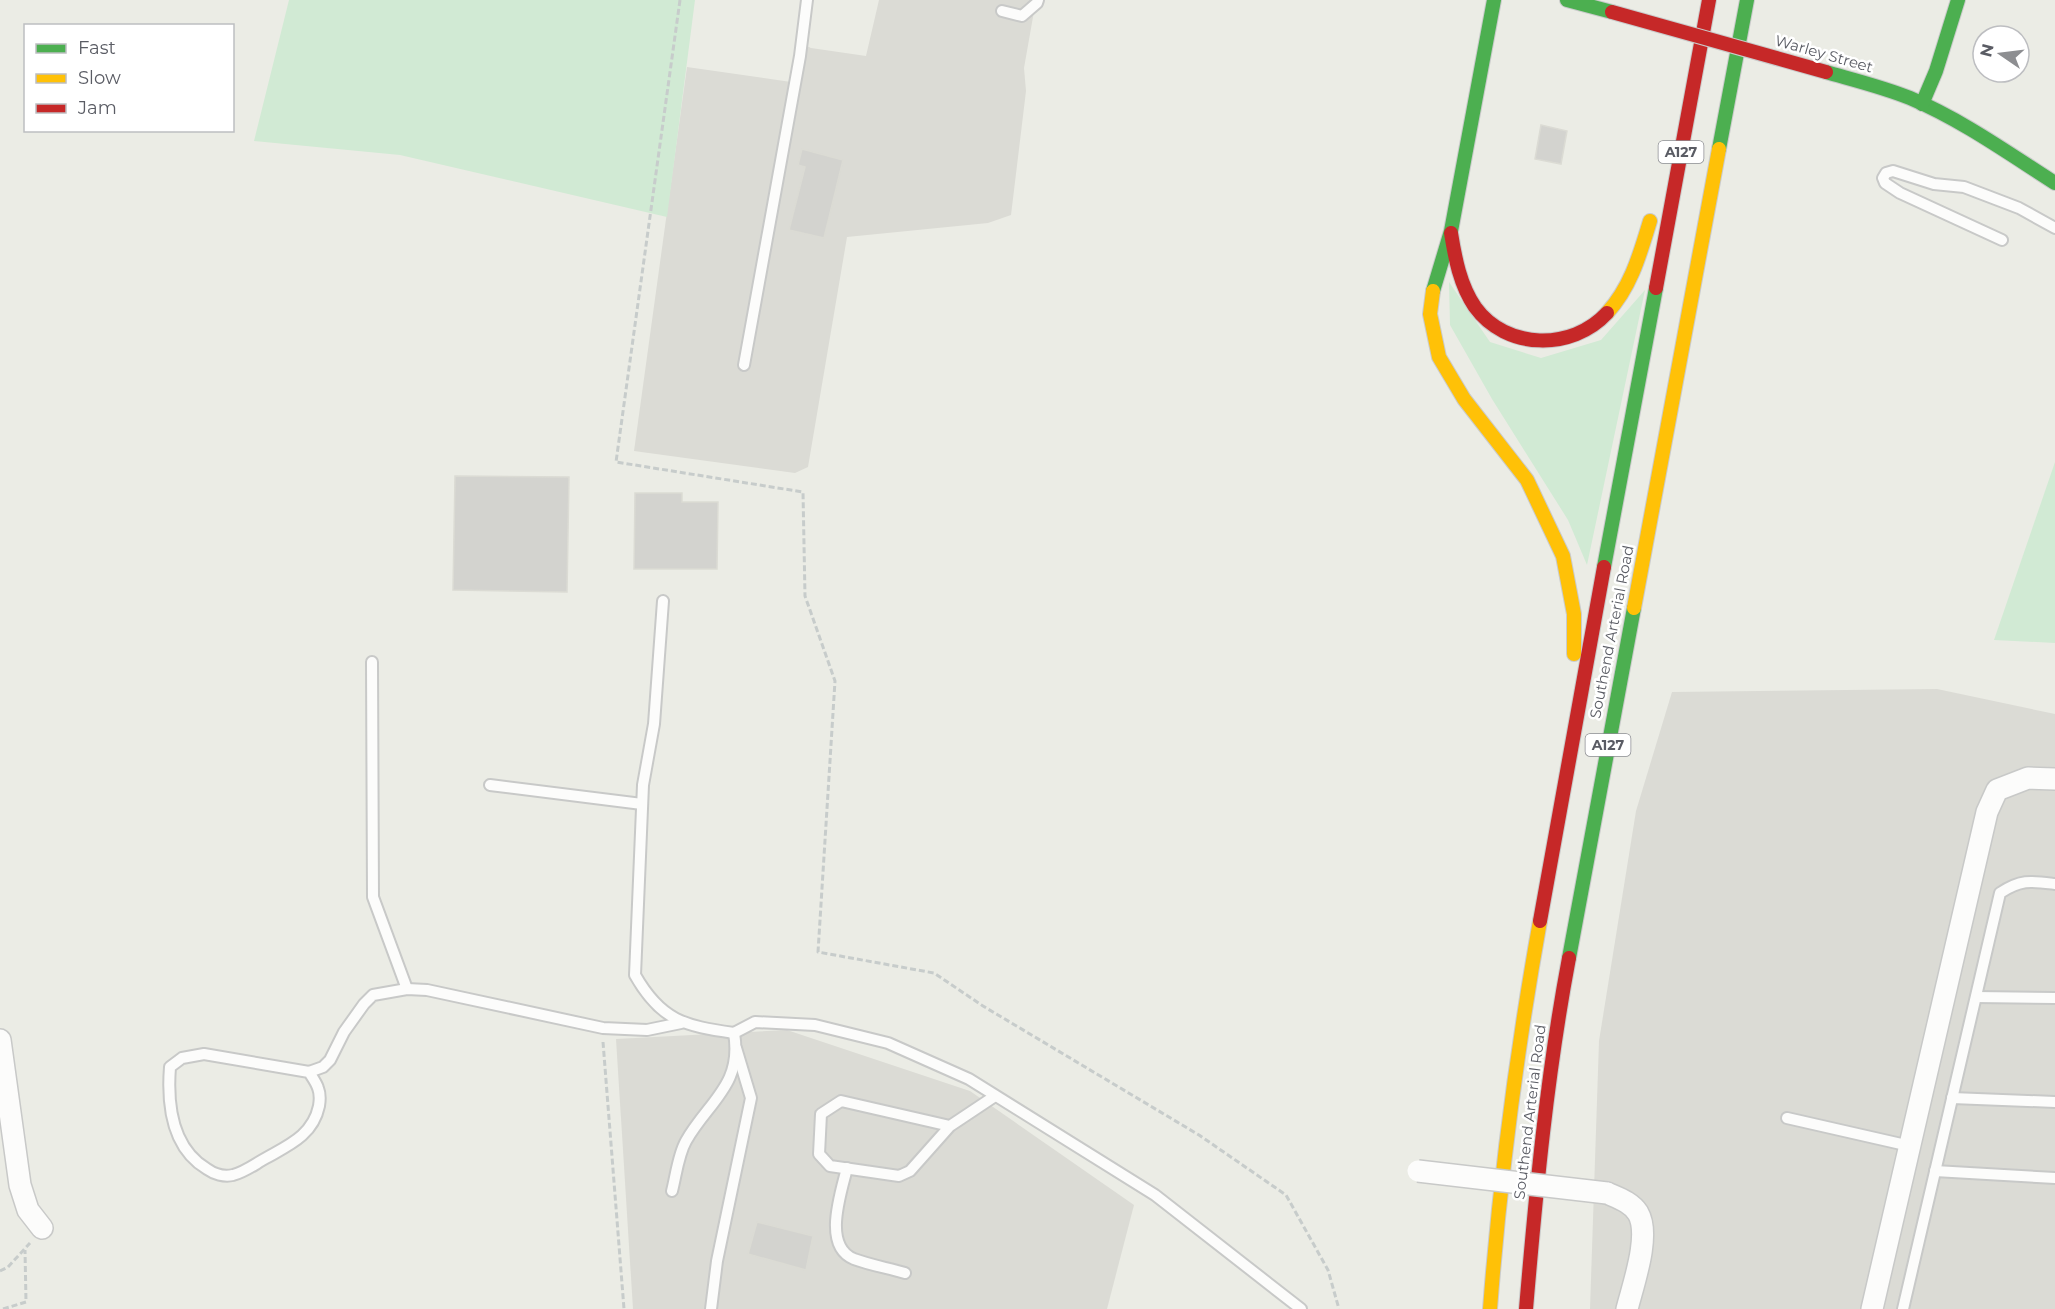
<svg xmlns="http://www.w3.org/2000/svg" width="2055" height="1309" font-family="Montserrat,sans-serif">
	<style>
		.industrial { fill: #dbdbd5 }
		.green { fill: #d1ead4 }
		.building { fill: #d3d3cf; stroke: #dbdbd4; stroke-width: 1.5 }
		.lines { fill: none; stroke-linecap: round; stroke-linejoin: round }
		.lane-casing { stroke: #c8c9c8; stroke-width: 14 }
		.street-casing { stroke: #c8c9c8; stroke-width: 24 }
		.fast-casing { stroke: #cacbcb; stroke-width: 16 }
		.slow-casing { stroke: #cacbcb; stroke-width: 16 }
		.jam-casing { stroke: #cacbcb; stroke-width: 16 }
		.path { stroke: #c7cccb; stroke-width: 3; stroke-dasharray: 6 3; stroke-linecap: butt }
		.lane { stroke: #fcfcfb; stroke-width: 10 }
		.street { stroke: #fcfcfb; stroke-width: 21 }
		.fast { stroke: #4caf50; stroke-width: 14 }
		.slow { stroke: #ffc107; stroke-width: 14 }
		.jam { stroke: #c62828; stroke-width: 14 }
		.street-bridge-casing { stroke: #c8c9c8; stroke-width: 24; stroke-linecap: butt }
		.jam-bridge-casing { stroke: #cacbcb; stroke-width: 16; stroke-linecap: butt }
		.street-bridge { stroke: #fcfcfb; stroke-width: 21 }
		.jam-bridge { stroke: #c62828; stroke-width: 14 }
		.labels { text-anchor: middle; stroke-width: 5; stroke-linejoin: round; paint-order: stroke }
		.shield { fill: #fff; stroke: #8c8d92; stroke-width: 1.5 }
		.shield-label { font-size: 14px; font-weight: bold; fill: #5a5c64 }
		.street-label { font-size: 15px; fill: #5a5c64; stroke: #fff }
	</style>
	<rect width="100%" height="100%" fill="#ebece5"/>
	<!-- industrial -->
	<g class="industrial">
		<path d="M879 0H1036L1024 68 1026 91 1011 215 988 223 847 237 808 467 795 473 634 451 687 67 791 82 796 41 811 48 866 56Z"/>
		<path d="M1937 689 2055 714V1309H1590L1599 1041 1636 811 1672 692Z"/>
		<path d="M787 1030 970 1091 1134 1205 1107 1309H633L616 1039Z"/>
	</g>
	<!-- green -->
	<g class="green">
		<path d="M289 0H695L667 217 400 155 254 141Z"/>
		<path d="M1449 282 1490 342 1541 358 1601 340 1645 290 1587 565 1568 520 1492 399 1450 325Z"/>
		<path d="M2055 462V643L1994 640Z"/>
	</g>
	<!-- building -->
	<g class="building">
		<path d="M1541 125 1567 131 1561 164 1535 159Z"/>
		<path d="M802 149 843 160 824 238 789 230 805 167 798 165Z"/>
		<path d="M455 476 569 477 567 592 453 590Z"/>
		<path d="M635 493H682V502H718L717 569H634Z"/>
		<path d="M757 1222 813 1236 806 1270 748 1254Z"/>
	</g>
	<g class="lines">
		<!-- lane casing -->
		<g class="lane-casing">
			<g id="lane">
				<path d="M1002 11 1022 16 1037 3 1038 0"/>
				<path d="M2002 240 1900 193 1885 183 1883 178 1886 173 1893 171 1934 184 1964 187 2019 208 2055 228"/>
				<path d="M744 365 800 56 807 0"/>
				<path d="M663 601 654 724 643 785 635 975C661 1021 685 1026 734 1033"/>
				<path d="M372 662 373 897 407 989"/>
				<path d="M490 785 642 804"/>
				<path d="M1976 997 2055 998"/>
				<path d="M309 1072C312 1077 316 1082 318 1088 320 1093 320 1100 319 1106 313 1135 289 1145 266 1158 255 1164 245 1172 233 1175 224 1177 214 1174 207 1169 172 1148 167 1105 170 1067L182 1058 204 1054 309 1072 323 1067 330 1060 344 1032 364 1004 373 995 407 989 427 990 603 1028 647 1030 681 1023"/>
				<path d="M1952 1098 2055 1102"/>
				<path d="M1787 1118 1910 1146"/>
				<path d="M950 1126 841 1101 821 1114 819 1154 830 1166 899 1176 910 1171 950 1126 995 1096"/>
				<path d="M847 1168C841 1193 822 1246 854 1259 870 1265 888 1268 905 1273"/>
				<path d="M1935 1171 2055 1178"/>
				<path d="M672 1191C676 1176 678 1155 686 1141 708 1102 743 1085 734 1033L755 1022 815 1025 888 1043 969 1079 1155 1195 1301 1309"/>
				<path d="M711 1309 717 1261 751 1098 736 1048"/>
				<path d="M1903 1309 2000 893C2021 879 2031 881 2055 884"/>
			</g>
		</g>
		<!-- street casing -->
		<g class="street-casing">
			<g id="street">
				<path d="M0 1040 20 1185 28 1210 42 1228"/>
				<path d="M1607 1193C1618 1198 1631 1202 1638 1213 1651 1235 1633 1285 1627 1309"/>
				<path d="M1872 1309 1987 812 1997 790 2028 778 2055 779"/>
			</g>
		</g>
		<!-- fast casing -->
		<g class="fast-casing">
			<g id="fast">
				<path d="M1567 0 1612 12"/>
				<path d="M1826 72C1854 80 1883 87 1910 98 1962 120 2008 153 2055 183"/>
				<path d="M1922 104 1936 71 1958 0"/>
				<path d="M1719 149 1747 0"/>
				<path d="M1433 291 1451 231 1494 0"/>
				<path d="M1604 567 1656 288"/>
				<path d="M1569 958 1634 608"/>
			</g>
		</g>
		<!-- slow casing -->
		<g class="slow-casing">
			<g id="slow">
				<path d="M1433 291 1430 314 1439 357 1464 399 1527 480 1563 556 1574 614V654"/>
				<path d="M1607 313C1631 287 1640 254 1650 221"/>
				<path d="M1634 608 1719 149"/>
				<path d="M1490 1309C1500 1178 1517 1049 1540 921"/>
			</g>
		</g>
		<!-- jam casing -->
		<g class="jam-casing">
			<g id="jam">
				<path d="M1451 233C1455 258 1460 285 1475 307 1506 350 1572 351 1607 313"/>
				<path d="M1656 288 1709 0"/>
				<path d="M1540 921 1604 567"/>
				<path d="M1526 1309C1536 1191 1547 1074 1569 958"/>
			</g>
		</g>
		<!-- path -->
		<g class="path">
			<path d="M680 0 616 462 803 492 805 596 835 681 818 952 934 973 983 1006 1199 1135 1286 1195 1328 1270 1339 1309"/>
			<path d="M603 1042 624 1309"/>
			<path d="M0 1271 8 1267 30 1243"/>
			<path d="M3 1309 26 1302 25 1250"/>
		</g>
		<!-- lane -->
		<use href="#lane" class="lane"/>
		<!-- street -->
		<use href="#street" class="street"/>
		<!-- fast -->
		<use href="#fast" class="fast"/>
		<!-- slow -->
		<use href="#slow" class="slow"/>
		<!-- jam -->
		<use href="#jam" class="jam"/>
		<!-- street-bridge casing -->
		<g class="street-bridge-casing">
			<path id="street-bridge" d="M1418 1171 1607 1193"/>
		</g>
		<!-- jam-bridge casing -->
		<g class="jam-bridge-casing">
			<path id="jam-bridge" d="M1612 12 1826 72"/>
		</g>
		<!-- street-bridge -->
		<use href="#street-bridge" class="street-bridge"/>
		<!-- jam-bridge -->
		<use href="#jam-bridge" class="jam-bridge"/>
	</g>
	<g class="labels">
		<!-- shield labels -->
		<g class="shield">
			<rect x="1658.5" y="141" width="45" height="22" rx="4.5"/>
			<rect x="1585.5" y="734" width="45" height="22" rx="4.5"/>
		</g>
		<g class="shield-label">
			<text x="1681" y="157">A127</text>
			<text x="1608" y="750">A127</text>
		</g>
		<!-- street labels -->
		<g class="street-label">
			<text transform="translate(1824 54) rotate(16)" y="5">Warley Street</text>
			<text transform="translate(1612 632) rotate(-79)" y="5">Southend Arterial Road</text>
			<text transform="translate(1530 1112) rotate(-83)" y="5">Southend Arterial Road</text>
		</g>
	</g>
	<!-- legend -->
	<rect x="24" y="24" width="210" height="108" fill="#ffffff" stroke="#bdbec1" stroke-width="1.5"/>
	<rect x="36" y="44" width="30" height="9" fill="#4caf50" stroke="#bdbec1" stroke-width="1.5"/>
	<text x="78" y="54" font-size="18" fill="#5a5c64">Fast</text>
	<rect x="36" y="74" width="30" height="9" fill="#ffc107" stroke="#bdbec1" stroke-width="1.5"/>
	<text x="78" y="84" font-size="18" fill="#5a5c64">Slow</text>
	<rect x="36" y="104" width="30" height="9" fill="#c62828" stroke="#bdbec1" stroke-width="1.5"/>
	<text x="78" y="114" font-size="18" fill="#5a5c64">Jam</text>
	<!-- north arrow -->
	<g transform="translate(2001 54) rotate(284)"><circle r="28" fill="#ffffff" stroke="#bdbec1" stroke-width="1.5"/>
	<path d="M0-4.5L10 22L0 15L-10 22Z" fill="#8d8e91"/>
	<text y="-9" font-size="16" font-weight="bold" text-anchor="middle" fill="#5a5c64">N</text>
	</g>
</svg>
